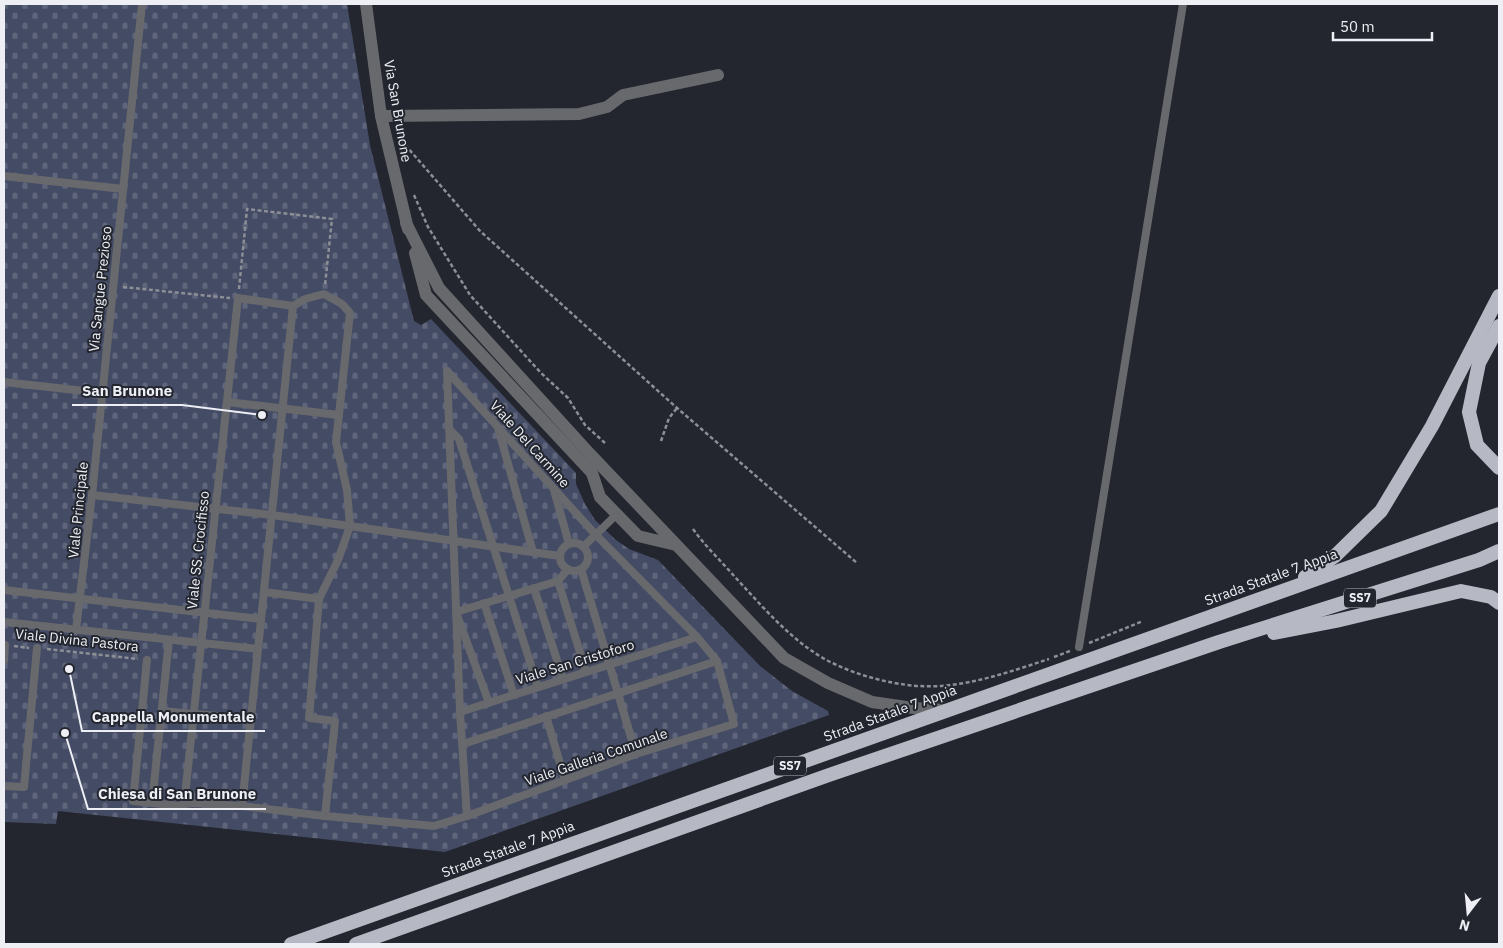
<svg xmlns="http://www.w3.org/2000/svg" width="1503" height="948" font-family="'IBM Plex Sans',sans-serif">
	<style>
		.cemetery { fill: url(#cemetery-stones) }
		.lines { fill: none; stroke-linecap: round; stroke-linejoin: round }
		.path { stroke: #8c8f96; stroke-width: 2.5; stroke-dasharray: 4 2.5; stroke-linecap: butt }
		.service { stroke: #67696d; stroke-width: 8 }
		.minor { stroke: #67696d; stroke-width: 12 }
		.trunk { stroke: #b6b9c3; stroke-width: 14 }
		.labels { text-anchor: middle; stroke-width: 4; stroke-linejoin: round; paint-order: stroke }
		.shield { fill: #23262e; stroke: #b0b3b9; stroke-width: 1 }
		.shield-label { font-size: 12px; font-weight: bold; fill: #edeff5 }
		.street-label { font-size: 14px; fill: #edeff5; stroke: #23262e }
		.leader { fill: none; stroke: #edeff5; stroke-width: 2 }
		.callout-dot { fill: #edeff5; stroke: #23262e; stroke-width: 2 }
		.callout-label { font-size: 15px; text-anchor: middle; font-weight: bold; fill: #edeff5; stroke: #23262e; stroke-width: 4; stroke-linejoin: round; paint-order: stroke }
	</style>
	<defs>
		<pattern id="cemetery-stones" width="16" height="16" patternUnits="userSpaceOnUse" patternTransform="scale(1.25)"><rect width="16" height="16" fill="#444b64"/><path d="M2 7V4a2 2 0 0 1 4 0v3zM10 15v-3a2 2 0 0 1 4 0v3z" fill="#5f657b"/></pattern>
	</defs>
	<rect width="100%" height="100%" fill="#23262e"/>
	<!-- cemetery -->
	<path class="cemetery" d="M4 4H347L370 145 414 321 421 325 431 319 576 473V484L585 504 595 520 616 540 629 549 658 560 760 666 792 691 828 711 829 715 445 852 58 811 56 824 4 822Z"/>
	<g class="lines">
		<!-- path -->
		<g class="path">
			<path d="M401 140 480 231 677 408 857 563"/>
			<path d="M414 195 428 227 470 295 541 373 568 398 585 425 605 443"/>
			<path d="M123 287 230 298"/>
			<path d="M239 289 247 209 332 219 325 285"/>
			<path d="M661 441 669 418 677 408"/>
			<path d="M693 529C705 546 721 561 735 577 759 603 783 631 812 651 840 671 885 684 919 686 962 689 1009 672 1049 659"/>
			<path d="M1089 643 1143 621"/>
			<path d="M14 646 29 648"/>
			<path d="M47 649 138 659"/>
			<path d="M1054 657 1070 651"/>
		</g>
		<!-- service -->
		<g class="service">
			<path d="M4 176 123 189"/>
			<path d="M324 294 342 304 350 313 336 442 347 490 350 526 338 560 319 599 309 718 335 721 325 816 242 806 293 306 305 299Z"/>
			<path d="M447 371 460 712 467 816"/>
			<path d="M4 382 102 393"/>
			<path d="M227 402 339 415"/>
			<path d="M498 428 533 552"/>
			<path d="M449 429 459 439 538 687"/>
			<path d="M554 490 569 544"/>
			<path d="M92 495 272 515 560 556"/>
			<circle cx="574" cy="557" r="14"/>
			<path d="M583 547 617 514"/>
			<path d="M581 569 636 754"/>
			<path d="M558 581 586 672"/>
			<path d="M534 588 563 679"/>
			<path d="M4 590 261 619"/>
			<path d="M264 592 319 599"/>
			<path d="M484 603 514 695"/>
			<path d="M4 622 258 649"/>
			<path d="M76 630 92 495 142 4"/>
			<path d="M1079 647 1183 4"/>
			<path d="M147 660 133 801 180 806 191 803 242 806"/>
			<path d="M4 661 5 645"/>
			<path d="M489 703 456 612 558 581 568 569"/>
			<path d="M162 711 251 719"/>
			<path d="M460 712 697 637"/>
			<path d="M546 716 565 780"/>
			<path d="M463 744 717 661"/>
			<path d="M4 786 24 787 37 648"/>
			<path d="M152 803 169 640"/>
			<path d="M184 805 238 298 293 306"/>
			<path d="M325 816 434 826 467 816 636 754 734 724 717 661 697 637 595 534 447 371"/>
		</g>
		<!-- minor -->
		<g class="minor">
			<path d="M366 4 381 116 408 229"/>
			<path d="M381 116 579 114 607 107 623 95 718 75"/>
			<path d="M406 223 439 288 590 454 784 658 828 683 872 702 913 708 947 710"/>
			<path d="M415 253 426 295 592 473 600 497 638 536 676 545"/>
		</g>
		<!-- trunk -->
		<g class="trunk">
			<path d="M1499 326 1479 363 1469 412 1477 445 1499 468"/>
			<path d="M1305 577 1335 556 1381 511 1432 426 1499 296"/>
			<path d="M1274 633 1336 621 1461 591 1491 597 1499 603"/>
			<path d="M291 944 1499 514"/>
			<path d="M356 944 829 775 1219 642 1479 560 1499 551"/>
		</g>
	</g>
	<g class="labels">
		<!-- shield labels -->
		<g class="shield">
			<rect x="1344" y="588.5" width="32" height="19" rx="4"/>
			<rect x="774" y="756.5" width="32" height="19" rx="4"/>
		</g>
		<g class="shield-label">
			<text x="1360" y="602">SS7</text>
			<text x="790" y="770">SS7</text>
		</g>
		<!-- street labels -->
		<g class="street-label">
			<text transform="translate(398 111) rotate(80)" y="5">Via San Brunone</text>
			<text transform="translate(100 289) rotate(-84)" y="5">Via Sangue Prezioso</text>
			<text transform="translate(530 444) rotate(48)" y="5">Viale Del Carmine</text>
			<text transform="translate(78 510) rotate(-84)" y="5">Viale Principale</text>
			<text transform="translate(198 550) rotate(-84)" y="5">Viale SS. Crocifisso</text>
			<text transform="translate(1271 577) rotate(-20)" y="5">Strada Statale 7 Appia</text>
			<text transform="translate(77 640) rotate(6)" y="5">Viale Divina Pastora</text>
			<text transform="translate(575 662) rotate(-17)" y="5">Viale San Cristoforo</text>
			<text transform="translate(890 713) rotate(-20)" y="5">Strada Statale 7 Appia</text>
			<text transform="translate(596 757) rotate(-19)" y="5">Viale Galleria Comunale</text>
			<text transform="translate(508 849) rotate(-20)" y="5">Strada Statale 7 Appia</text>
		</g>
	</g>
	<!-- callouts -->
	<path class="leader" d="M262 415L182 405H72M69 669L82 731H265M65 733L88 809H266"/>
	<g class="callout-dot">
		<circle cx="262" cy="415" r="5"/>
		<circle cx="69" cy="669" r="5"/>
		<circle cx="65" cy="733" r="5"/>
	</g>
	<g class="callout-label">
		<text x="127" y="396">San Brunone</text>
		<text x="173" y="722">Cappella Monumentale</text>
		<text x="177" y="799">Chiesa di San Brunone</text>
	</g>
	<!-- border -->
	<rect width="1503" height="948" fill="none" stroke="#edeff5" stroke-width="10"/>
	<!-- north arrow -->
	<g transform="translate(1468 913) rotate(196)" stroke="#23262e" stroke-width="4" paint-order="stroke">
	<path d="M0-4L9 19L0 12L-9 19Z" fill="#edeff5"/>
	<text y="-8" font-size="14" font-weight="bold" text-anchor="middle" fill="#edeff5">N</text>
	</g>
	<!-- scale -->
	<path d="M1333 32v8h99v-8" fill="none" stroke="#edeff5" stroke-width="2.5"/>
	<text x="1340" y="32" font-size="15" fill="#edeff5" stroke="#23262e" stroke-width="4" paint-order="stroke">50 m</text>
</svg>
